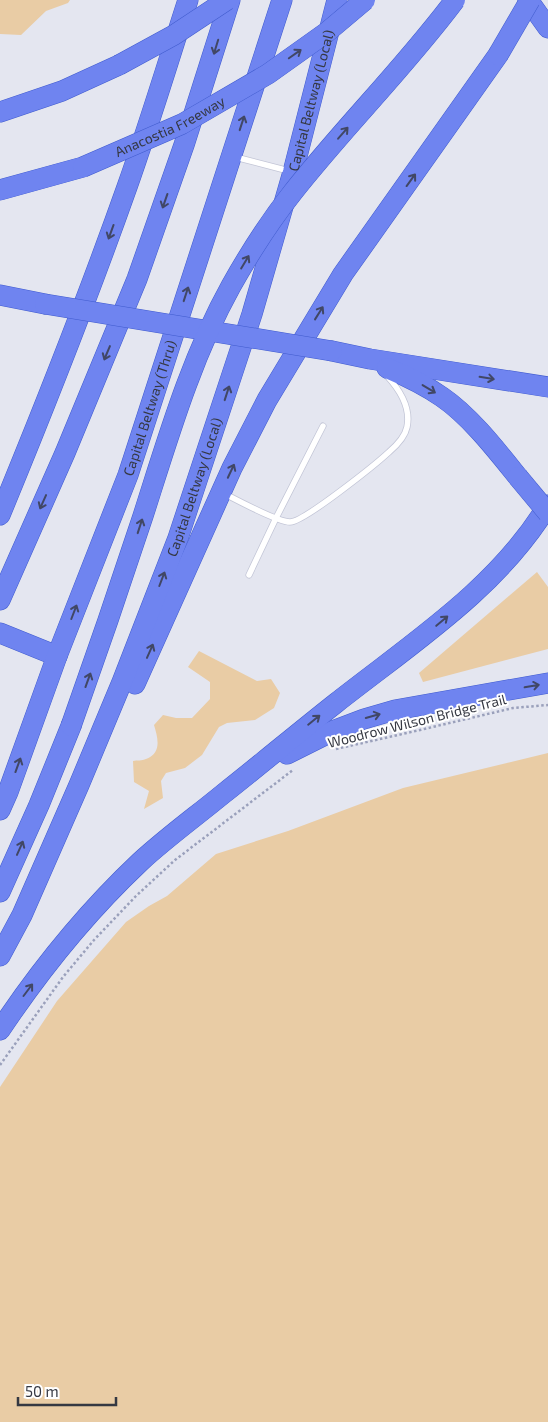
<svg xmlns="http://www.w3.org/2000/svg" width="548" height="1422" font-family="'Exo 2',sans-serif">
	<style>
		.water { fill: #e9cca5 }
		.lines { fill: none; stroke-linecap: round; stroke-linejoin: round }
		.service-casing { stroke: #c2c5d6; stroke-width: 7 }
		.motorway-casing { stroke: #415cce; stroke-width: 21 }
		.path { stroke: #9aa0bb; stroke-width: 2.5; stroke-dasharray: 2.5 2.5; stroke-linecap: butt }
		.service { stroke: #fff; stroke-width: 5.5 }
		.motorway { stroke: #6f84f0; stroke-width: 20 }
		.motorway-bridge-casing { stroke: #415cce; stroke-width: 21; stroke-linecap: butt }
		.motorway-bridge { stroke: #6f84f0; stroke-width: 20 }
		.oneway { stroke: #414765 }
		.labels { text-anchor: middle; stroke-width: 4; stroke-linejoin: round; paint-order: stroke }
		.street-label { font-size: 14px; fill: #353842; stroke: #fff }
	</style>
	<rect width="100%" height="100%" fill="#e4e6f0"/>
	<!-- water -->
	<g class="water">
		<path d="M0 0H70L68 3 46 11 21 35 0 34Z"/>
		<path d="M537 572 548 587V649L423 682 419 673Z"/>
		<path d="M199 651 257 681 271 679 280 693 274 708 255 720 227 723 219 727 202 755 185 768 166 773 161 781 163 798 144 809 149 791 134 782 133 761C137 760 142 761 146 759 162 753 158 738 154 725L163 715 176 718H192L210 699V682L188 667Z"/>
		<path d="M548 753V1422H0V1087L57 1001 126 922 149 906 167 896 216 854 288 831 403 788Z"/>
	</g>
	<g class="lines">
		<!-- service casing -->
		<g class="service-casing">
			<g id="service">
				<path d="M235 157 289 171"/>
				<path d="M223 493C237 500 277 522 290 522 304 522 376 464 389 452 396 446 405 437 407 427 411 408 399 389 387 376"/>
				<path d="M249 575 276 518 323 426"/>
			</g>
		</g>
		<!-- motorway casing -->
		<g class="motorway-casing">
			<g id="motorway">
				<path d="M528 0 548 28"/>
				<path d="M0 112 62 91 119 65"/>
				<path d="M0 190 83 167"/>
				<path d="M0 295 45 304"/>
				<path d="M332 351 370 359 548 387"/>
				<path d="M387 368C406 376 425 385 442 397 470 416 497 451 518 477"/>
				<path d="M0 515C45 406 88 297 127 187 149 125 168 62 188 0"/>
				<path d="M0 600 65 453 137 279 184 145 230 0"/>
				<path d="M0 633 57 656"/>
				<path d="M135 684 232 468 267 400 343 274 498 55"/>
				<path d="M287 754 335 730 364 719 395 710 548 683"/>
				<path id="s1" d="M0 810 8 792 57 656 128 475 282 0"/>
				<path d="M0 892 39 805 71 726"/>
				<path id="s2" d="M0 956 22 915 79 785 122 682 178 538 252 314 293 172 337 0"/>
				<path d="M0 1030C40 970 87 912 140 862 166 838 195 817 223 794 261 764 298 733 336 703 412 643 497 589 548 505"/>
			</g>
		</g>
		<!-- path -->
		<g class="path">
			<path d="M336 749 420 730 513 708 548 705"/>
			<path d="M0 1065 63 977 94 940 136 896 175 860 293 770"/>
		</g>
		<!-- service -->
		<use href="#service" class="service"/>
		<!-- motorway -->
		<use href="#motorway" class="motorway"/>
		<!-- motorway-bridge casing -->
		<g class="motorway-bridge-casing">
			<g id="motorway-bridge">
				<path d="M498 55 530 0"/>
				<path d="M119 65 174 35 227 0"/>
				<path id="s3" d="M83 167 182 124 268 74 327 32 365 0"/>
				<path d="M45 304 332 351"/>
				<path d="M518 477 548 513"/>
				<path d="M71 726C96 656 120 586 143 516 168 438 191 358 231 286 249 254 270 221 293 192 345 126 405 67 455 0"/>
			</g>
		</g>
		<!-- motorway-bridge -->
		<use href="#motorway-bridge" class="motorway-bridge"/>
	</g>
	<!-- one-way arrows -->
	<defs><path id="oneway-shaft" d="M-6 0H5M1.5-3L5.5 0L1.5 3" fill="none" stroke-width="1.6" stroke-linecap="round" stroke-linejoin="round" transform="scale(1.25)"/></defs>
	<g class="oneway">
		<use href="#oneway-shaft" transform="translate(216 47) rotate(107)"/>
		<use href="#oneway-shaft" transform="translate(295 54) rotate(-35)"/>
		<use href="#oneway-shaft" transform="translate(242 123) rotate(-72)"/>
		<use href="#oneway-shaft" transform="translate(343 133) rotate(-49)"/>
		<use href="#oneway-shaft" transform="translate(411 180) rotate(-54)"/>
		<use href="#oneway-shaft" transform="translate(165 201) rotate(109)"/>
		<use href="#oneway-shaft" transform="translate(111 232) rotate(110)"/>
		<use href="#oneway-shaft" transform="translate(245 262) rotate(-59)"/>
		<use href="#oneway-shaft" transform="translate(186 294) rotate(-72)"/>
		<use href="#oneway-shaft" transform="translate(319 313) rotate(-58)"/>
		<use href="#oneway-shaft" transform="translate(107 353) rotate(113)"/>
		<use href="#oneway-shaft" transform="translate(487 378) rotate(9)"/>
		<use href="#oneway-shaft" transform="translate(429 389) rotate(31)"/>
		<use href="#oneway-shaft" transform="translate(227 393) rotate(-72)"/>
		<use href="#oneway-shaft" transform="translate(231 471) rotate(-65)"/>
		<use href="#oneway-shaft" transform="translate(43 502) rotate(114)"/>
		<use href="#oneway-shaft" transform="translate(140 526) rotate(-72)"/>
		<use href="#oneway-shaft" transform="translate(162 579) rotate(-69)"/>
		<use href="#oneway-shaft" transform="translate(74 612) rotate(-69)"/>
		<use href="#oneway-shaft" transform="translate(442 621) rotate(-40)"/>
		<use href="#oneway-shaft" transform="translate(150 651) rotate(-66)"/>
		<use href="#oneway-shaft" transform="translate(88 680) rotate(-70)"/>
		<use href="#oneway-shaft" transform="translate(532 686) rotate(-10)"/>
		<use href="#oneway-shaft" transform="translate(373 716) rotate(-16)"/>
		<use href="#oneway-shaft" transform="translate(314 720) rotate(-39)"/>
		<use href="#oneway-shaft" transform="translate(18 765) rotate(-70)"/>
		<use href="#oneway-shaft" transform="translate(20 848) rotate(-66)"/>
		<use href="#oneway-shaft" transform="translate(28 990) rotate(-53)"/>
	</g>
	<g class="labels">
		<!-- street labels -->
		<g class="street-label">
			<text dy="5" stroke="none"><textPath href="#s2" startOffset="912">Capital Beltway (Local)</textPath></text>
			<text dy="5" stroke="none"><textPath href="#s3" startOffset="96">Anacostia Freeway</textPath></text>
			<text dy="5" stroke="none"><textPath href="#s1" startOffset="429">Capital Beltway (Thru)</textPath></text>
			<text dy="5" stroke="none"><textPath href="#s2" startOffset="508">Capital Beltway (Local)</textPath></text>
			<text transform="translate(417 721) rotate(-14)" y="5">Woodrow Wilson Bridge Trail</text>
		</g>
	</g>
	<!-- scale -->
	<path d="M18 1397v8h98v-8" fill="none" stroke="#353842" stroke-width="2.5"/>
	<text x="25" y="1397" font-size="15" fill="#353842" stroke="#ffffff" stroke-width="4" paint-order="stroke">50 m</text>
</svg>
